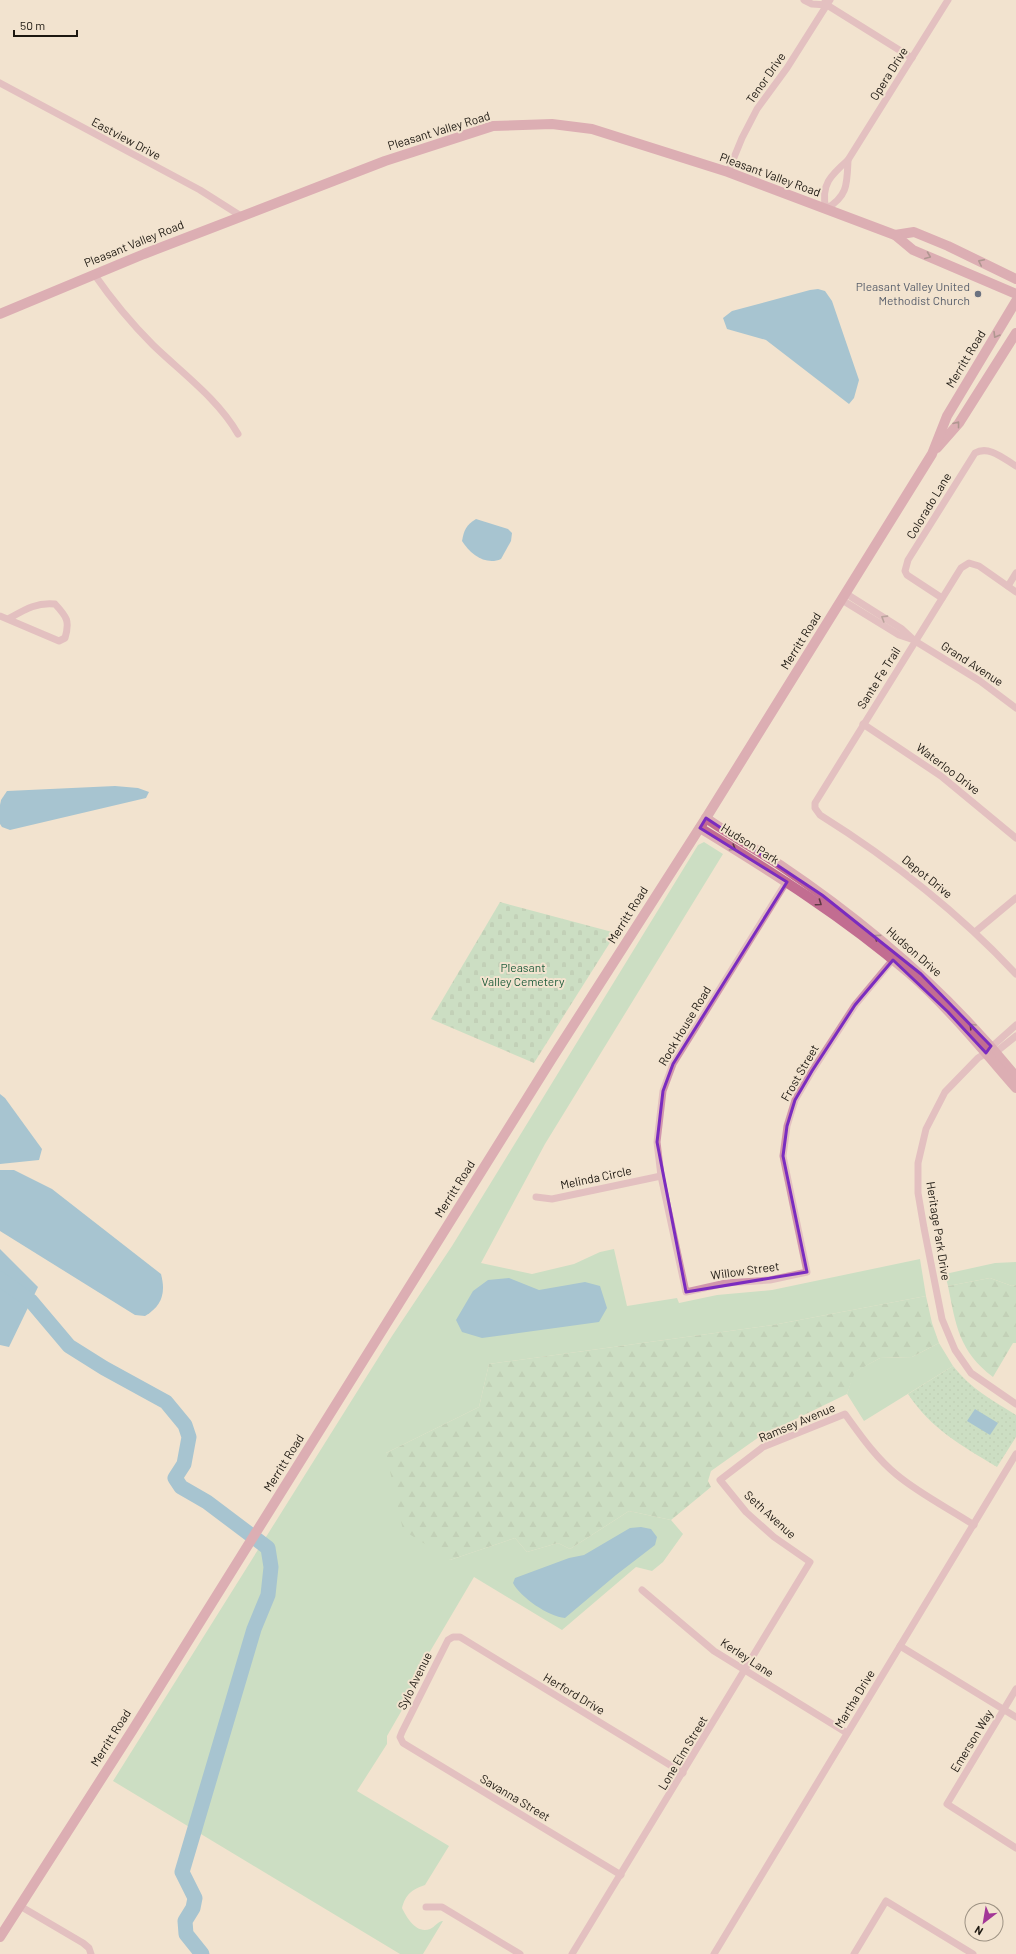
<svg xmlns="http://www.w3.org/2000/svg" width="1016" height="1954" font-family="Barlow,sans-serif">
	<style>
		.green { fill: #9ed8b3 }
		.forest { fill: url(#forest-firs) }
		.cemetery { fill: url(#cemetery-stones) }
		.park { fill: url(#park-dots) }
		.water { fill: #4c9ed0 }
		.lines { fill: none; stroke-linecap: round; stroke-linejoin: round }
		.river { stroke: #4c9ed0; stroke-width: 15 }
		.street { stroke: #d196ad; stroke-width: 7 }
		.secondary { stroke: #c26d91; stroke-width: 10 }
		.oneway { stroke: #5f3a44 }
		.oneway2 { stroke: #77575f }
		.marked { fill: none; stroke: #7b2cbf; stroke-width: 3; stroke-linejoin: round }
		.worship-dot { fill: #6b7280; stroke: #f2e3cf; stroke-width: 1.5 }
		.labels { text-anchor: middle; stroke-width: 4; stroke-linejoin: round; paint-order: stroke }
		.street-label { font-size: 12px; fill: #1d1811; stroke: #f2e3cf }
		.worship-label { font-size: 12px; fill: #5b616d; stroke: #f2e3cf; text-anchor: end }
		.park-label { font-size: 12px; fill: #205d3c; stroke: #f2e3cf }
	</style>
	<defs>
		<pattern id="forest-firs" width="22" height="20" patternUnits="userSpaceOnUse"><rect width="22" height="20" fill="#9ed8b3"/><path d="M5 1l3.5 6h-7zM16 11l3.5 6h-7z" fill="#88b999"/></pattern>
		<pattern id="cemetery-stones" width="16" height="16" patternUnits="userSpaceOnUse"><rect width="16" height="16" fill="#9ed8b3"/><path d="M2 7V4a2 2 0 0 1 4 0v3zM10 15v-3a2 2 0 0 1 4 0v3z" fill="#88b999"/></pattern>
		<pattern id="park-dots" width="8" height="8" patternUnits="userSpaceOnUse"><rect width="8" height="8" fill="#9ed8b3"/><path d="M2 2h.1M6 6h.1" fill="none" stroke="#88b999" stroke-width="1.8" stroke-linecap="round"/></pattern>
	</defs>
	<rect width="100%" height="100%" fill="#f2e3cf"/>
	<!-- green -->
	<g class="green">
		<path d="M704 842 723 854 545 1144 481 1263 532 1274 574 1264 600 1252 614 1249 627 1306 677 1298 679 1303 717 1295 772 1290 920 1259 926 1296 773 1325 489 1364 479 1407 386 1453 450 1560 515 1538 527 1552 558 1543 570 1549 629 1511 671 1520 683 1534 663 1562 652 1571 636 1567 562 1630 474 1577 425 1660 402 1710 387 1736V1744L357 1791 449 1846 425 1885C411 1890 406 1894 402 1908 407 1918 416 1934 430 1929 435 1927 438 1921 443 1921L423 1954H400L113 1781 392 1336 452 1246 698 845Z"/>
		<path d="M1016 1262V1285L1012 1286 990 1278 948 1286 945 1274 995 1263Z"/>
		<path d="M939 1343 953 1366 864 1421 847 1394 854 1372 880 1358 912 1357Z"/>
	</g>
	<!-- forest -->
	<g class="forest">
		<path d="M990 1278 1012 1286 1016 1285V1343H1013L993 1377C959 1351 956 1326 948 1286Z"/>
		<path d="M926 1296 932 1323 939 1343 912 1357 880 1358 855 1372 847 1394 759 1437 711 1471 708 1481 711 1487 671 1520 629 1511 570 1549 558 1543 527 1552 515 1538 450 1560 403 1530 386 1453 479 1407 489 1364 773 1325Z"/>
	</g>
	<!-- cemetery -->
	<path class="cemetery" d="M500 902 616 933 534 1063 431 1019Z"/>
	<!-- park -->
	<path class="park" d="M953 1366C971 1389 992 1400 1016 1415V1437L997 1467C961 1445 932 1430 908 1394Z"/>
	<!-- water -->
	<g class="water">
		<path d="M818 289 825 291 832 301 859 380 854 398 849 404 766 340 727 329 723 318 732 311 810 290Z"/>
		<path d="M476 519 508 529 512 533 511 541 501 559C486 566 470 554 462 541 464 530 466 525 476 519Z"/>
		<path d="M115 786 138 788 149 792 146 798 10 830 2 827 0 824V805L1 800 7 791Z"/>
		<path d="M0 1094 5 1098 42 1149 39 1160 0 1164Z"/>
		<path d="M0 1170H14L52 1189 161 1274C166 1293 162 1306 145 1316L135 1315 0 1231Z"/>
		<path d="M0 1249 38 1287 9 1347 0 1345Z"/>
		<path d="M509 1278 539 1290 585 1282 600 1286 607 1308 599 1322 482 1338 462 1332 456 1320 473 1291 488 1280Z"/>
		<path d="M975 1409 998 1423 990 1435 967 1421Z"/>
		<path d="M641 1527 651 1529 657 1537 655 1545 616 1575 565 1618C549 1617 520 1597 513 1583L515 1578 569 1558 584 1555 630 1528Z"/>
	</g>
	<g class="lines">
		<!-- river -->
		<path class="river" d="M0 1279 31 1301 69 1346 104 1368 166 1402 185 1425 189 1437 184 1464 175 1478 181 1487 207 1502 268 1548 271 1567 268 1595 254 1629 182 1872 195 1898 193 1908 185 1921 186 1934 202 1954"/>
		<!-- street -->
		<g class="street">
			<path d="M804 0 812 4 827 5"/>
			<path d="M825 2 827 5 912 58"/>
			<path d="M0 83 200 190 241 216"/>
			<path d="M848 160 948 0"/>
			<path d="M848 160C847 184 848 196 826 209 820 185 831 175 848 160Z"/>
			<path d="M728 172 742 138 757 109 787 68 830 0"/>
			<path d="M94 274C112 300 131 323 153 345 182 373 218 399 238 434"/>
			<path d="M1008 586 1016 573"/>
			<path d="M1016 592 979 566 969 563 961 568 815 803V808L820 815C892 860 958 912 1016 974"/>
			<path d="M845 593 902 629 915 641 980 681 1016 708"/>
			<path d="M942 598 907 575 905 571 908 560 975 453C989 445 1004 459 1016 466"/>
			<path d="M842 600 899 635 911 639"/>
			<path d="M0 616 59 641 65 638C70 621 67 617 55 604 36 602 24 610 8 619"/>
			<path d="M863 724 941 776 1016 838"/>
			<path d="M787 881 673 1064 663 1091 657 1142 661 1176 686 1292 726 1283 770 1280 807 1272 783 1156 787 1126 795 1100 812 1071 855 1005 895 957"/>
			<path d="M975 932 1016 898"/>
			<path d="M1016 1036 996 1052 986 1053 978 1058 945 1092 926 1129 918 1163V1193L924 1228 942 1319 955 1350 971 1373 1016 1404"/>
			<path d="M988 1050 1016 1025"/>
			<path d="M536 1197 552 1199 661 1176"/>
			<path d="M642 1590 714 1651 847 1733"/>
			<path d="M900 1646 1016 1717"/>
			<path d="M1016 1689 947 1804 1016 1848"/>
			<path d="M621 1875 403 1743 400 1737 402 1732 448 1640 453 1637H460L683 1773"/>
			<path d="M20 1906 83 1943 89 1948 91 1954"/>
			<path d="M426 1907H442L520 1954"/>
			<path d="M572 1954 810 1562 774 1537 746 1512 720 1480 763 1447 845 1414C861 1436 876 1458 897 1475 920 1494 948 1508 974 1525"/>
			<path d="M714 1954 1016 1454"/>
			<path d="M854 1954 886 1901 973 1954"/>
		</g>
		<!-- secondary -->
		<g class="secondary">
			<path d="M895 235 914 232 948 246 1016 279"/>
			<path d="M0 314 144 254 385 161 493 126 552 124 592 129 728 172 895 235 913 250 1016 294"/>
			<path d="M937 448 959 423 1016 333"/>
			<path d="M706 818C730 835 756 849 780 865 869 925 949 993 1016 1077"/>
			<path d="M700 828C772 872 844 917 909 973 948 1007 982 1049 1016 1088"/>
			<path d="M0 1937 132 1731 551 1060 706 818 932 454 947 416 1016 301"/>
		</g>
	</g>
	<!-- one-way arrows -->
	<defs><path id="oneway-chevron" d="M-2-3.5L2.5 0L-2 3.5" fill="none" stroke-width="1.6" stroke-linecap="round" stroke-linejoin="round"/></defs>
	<g class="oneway">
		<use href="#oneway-chevron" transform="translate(928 256) rotate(22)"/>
		<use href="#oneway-chevron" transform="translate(981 262) rotate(-154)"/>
		<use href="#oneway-chevron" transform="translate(996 335) rotate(121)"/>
		<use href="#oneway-chevron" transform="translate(957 424) rotate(-52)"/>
		<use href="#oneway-chevron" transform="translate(733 848) rotate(32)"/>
		<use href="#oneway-chevron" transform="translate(819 903) rotate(35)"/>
		<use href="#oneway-chevron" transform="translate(877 937) rotate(-143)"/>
		<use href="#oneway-chevron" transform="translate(972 1026) rotate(-133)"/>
	</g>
	<use class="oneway2" href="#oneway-chevron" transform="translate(884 618) rotate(-148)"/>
	<!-- marked area -->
	<path d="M0 0H1016V1954H0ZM706 818 822 895 921 974 991 1046 986 1053 948 1012 893 960 855 1005 812 1071 795 1100 787 1126 783 1156 807 1272 686 1292 657 1142 663 1091 673 1064 787 882 700 828Z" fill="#f2e3cf" fill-opacity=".55" fill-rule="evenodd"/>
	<path class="marked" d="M706 818 822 895 921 974 991 1046 986 1053 948 1012 893 960 855 1005 812 1071 795 1100 787 1126 783 1156 807 1272 686 1292 657 1142 663 1091 673 1064 787 882 700 828Z"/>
	<!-- markers -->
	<circle class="worship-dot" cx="978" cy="294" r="4"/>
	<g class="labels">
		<!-- street labels -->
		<g class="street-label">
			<text transform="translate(889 74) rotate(-58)" y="4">Opera Drive</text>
			<text transform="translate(766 78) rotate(-55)" y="4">Tenor Drive</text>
			<text transform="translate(439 131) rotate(-17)" y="4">Pleasant Valley Road</text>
			<text transform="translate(126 139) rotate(28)" y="4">Eastview Drive</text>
			<text transform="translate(770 175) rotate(20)" y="4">Pleasant Valley Road</text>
			<text transform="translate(134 244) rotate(-22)" y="4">Pleasant Valley Road</text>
			<text transform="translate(966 359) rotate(-59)" y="4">Merritt Road</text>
			<text transform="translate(929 506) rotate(-59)" y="4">Colorado Lane</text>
			<text transform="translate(801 641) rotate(-58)" y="4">Merritt Road</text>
			<text transform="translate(972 664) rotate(33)" y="4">Grand Avenue</text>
			<text transform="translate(879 678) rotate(-58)" y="4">Sante Fe Trail</text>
			<text transform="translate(948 769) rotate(37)" y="4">Waterloo Drive</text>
			<text transform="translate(750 844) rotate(32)" y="4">Hudson Park</text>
			<text transform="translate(927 877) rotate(39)" y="4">Depot Drive</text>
			<text transform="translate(628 915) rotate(-58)" y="4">Merritt Road</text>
			<text transform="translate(914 952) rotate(41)" y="4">Hudson Drive</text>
			<text transform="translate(685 1026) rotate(-59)" y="4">Rock House Road</text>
			<text transform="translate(800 1073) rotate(-60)" y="4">Frost Street</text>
			<text transform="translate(596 1178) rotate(-12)" y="4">Melinda Circle</text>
			<text transform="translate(455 1189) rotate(-58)" y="4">Merritt Road</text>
			<text transform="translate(938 1231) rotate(81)" y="4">Heritage Park Drive</text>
			<text transform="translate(745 1271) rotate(-8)" y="4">Willow Street</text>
			<text transform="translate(797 1423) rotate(-23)" y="4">Ramsey Avenue</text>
			<text transform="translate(284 1463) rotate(-58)" y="4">Merritt Road</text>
			<text transform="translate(770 1515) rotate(42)" y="4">Seth Avenue</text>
			<text transform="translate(747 1658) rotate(33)" y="4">Kerley Lane</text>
			<text transform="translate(415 1681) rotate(-64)" y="4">Sylo Avenue</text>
			<text transform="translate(574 1694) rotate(31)" y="4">Herford Drive</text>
			<text transform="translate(855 1699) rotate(-59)" y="4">Martha Drive</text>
			<text transform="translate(111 1738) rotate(-58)" y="4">Merritt Road</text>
			<text transform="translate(972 1741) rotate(-59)" y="4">Emerson Way</text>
			<text transform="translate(683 1753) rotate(-59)" y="4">Lone Elm Street</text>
			<text transform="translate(515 1798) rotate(31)" y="4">Savanna Street</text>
		</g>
		<!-- worship labels -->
		<g class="worship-label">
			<text x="970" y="291">Pleasant Valley United<tspan x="970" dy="14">Methodist Church</tspan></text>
		</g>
		<!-- park labels -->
		<g class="park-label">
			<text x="523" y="972">Pleasant<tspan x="523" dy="14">Valley Cemetery</tspan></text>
		</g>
	</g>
	<!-- north arrow -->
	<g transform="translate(984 1922) rotate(211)"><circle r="19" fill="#f2e3cf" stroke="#9d9283"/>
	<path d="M0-3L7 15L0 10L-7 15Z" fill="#a33797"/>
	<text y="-6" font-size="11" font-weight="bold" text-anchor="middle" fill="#1d1811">N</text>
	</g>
	<!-- scale -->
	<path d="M14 30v6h63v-6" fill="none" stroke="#1d1811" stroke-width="2"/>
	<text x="20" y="30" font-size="12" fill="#1d1811" stroke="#f2e3cf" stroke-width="3" paint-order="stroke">50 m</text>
</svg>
